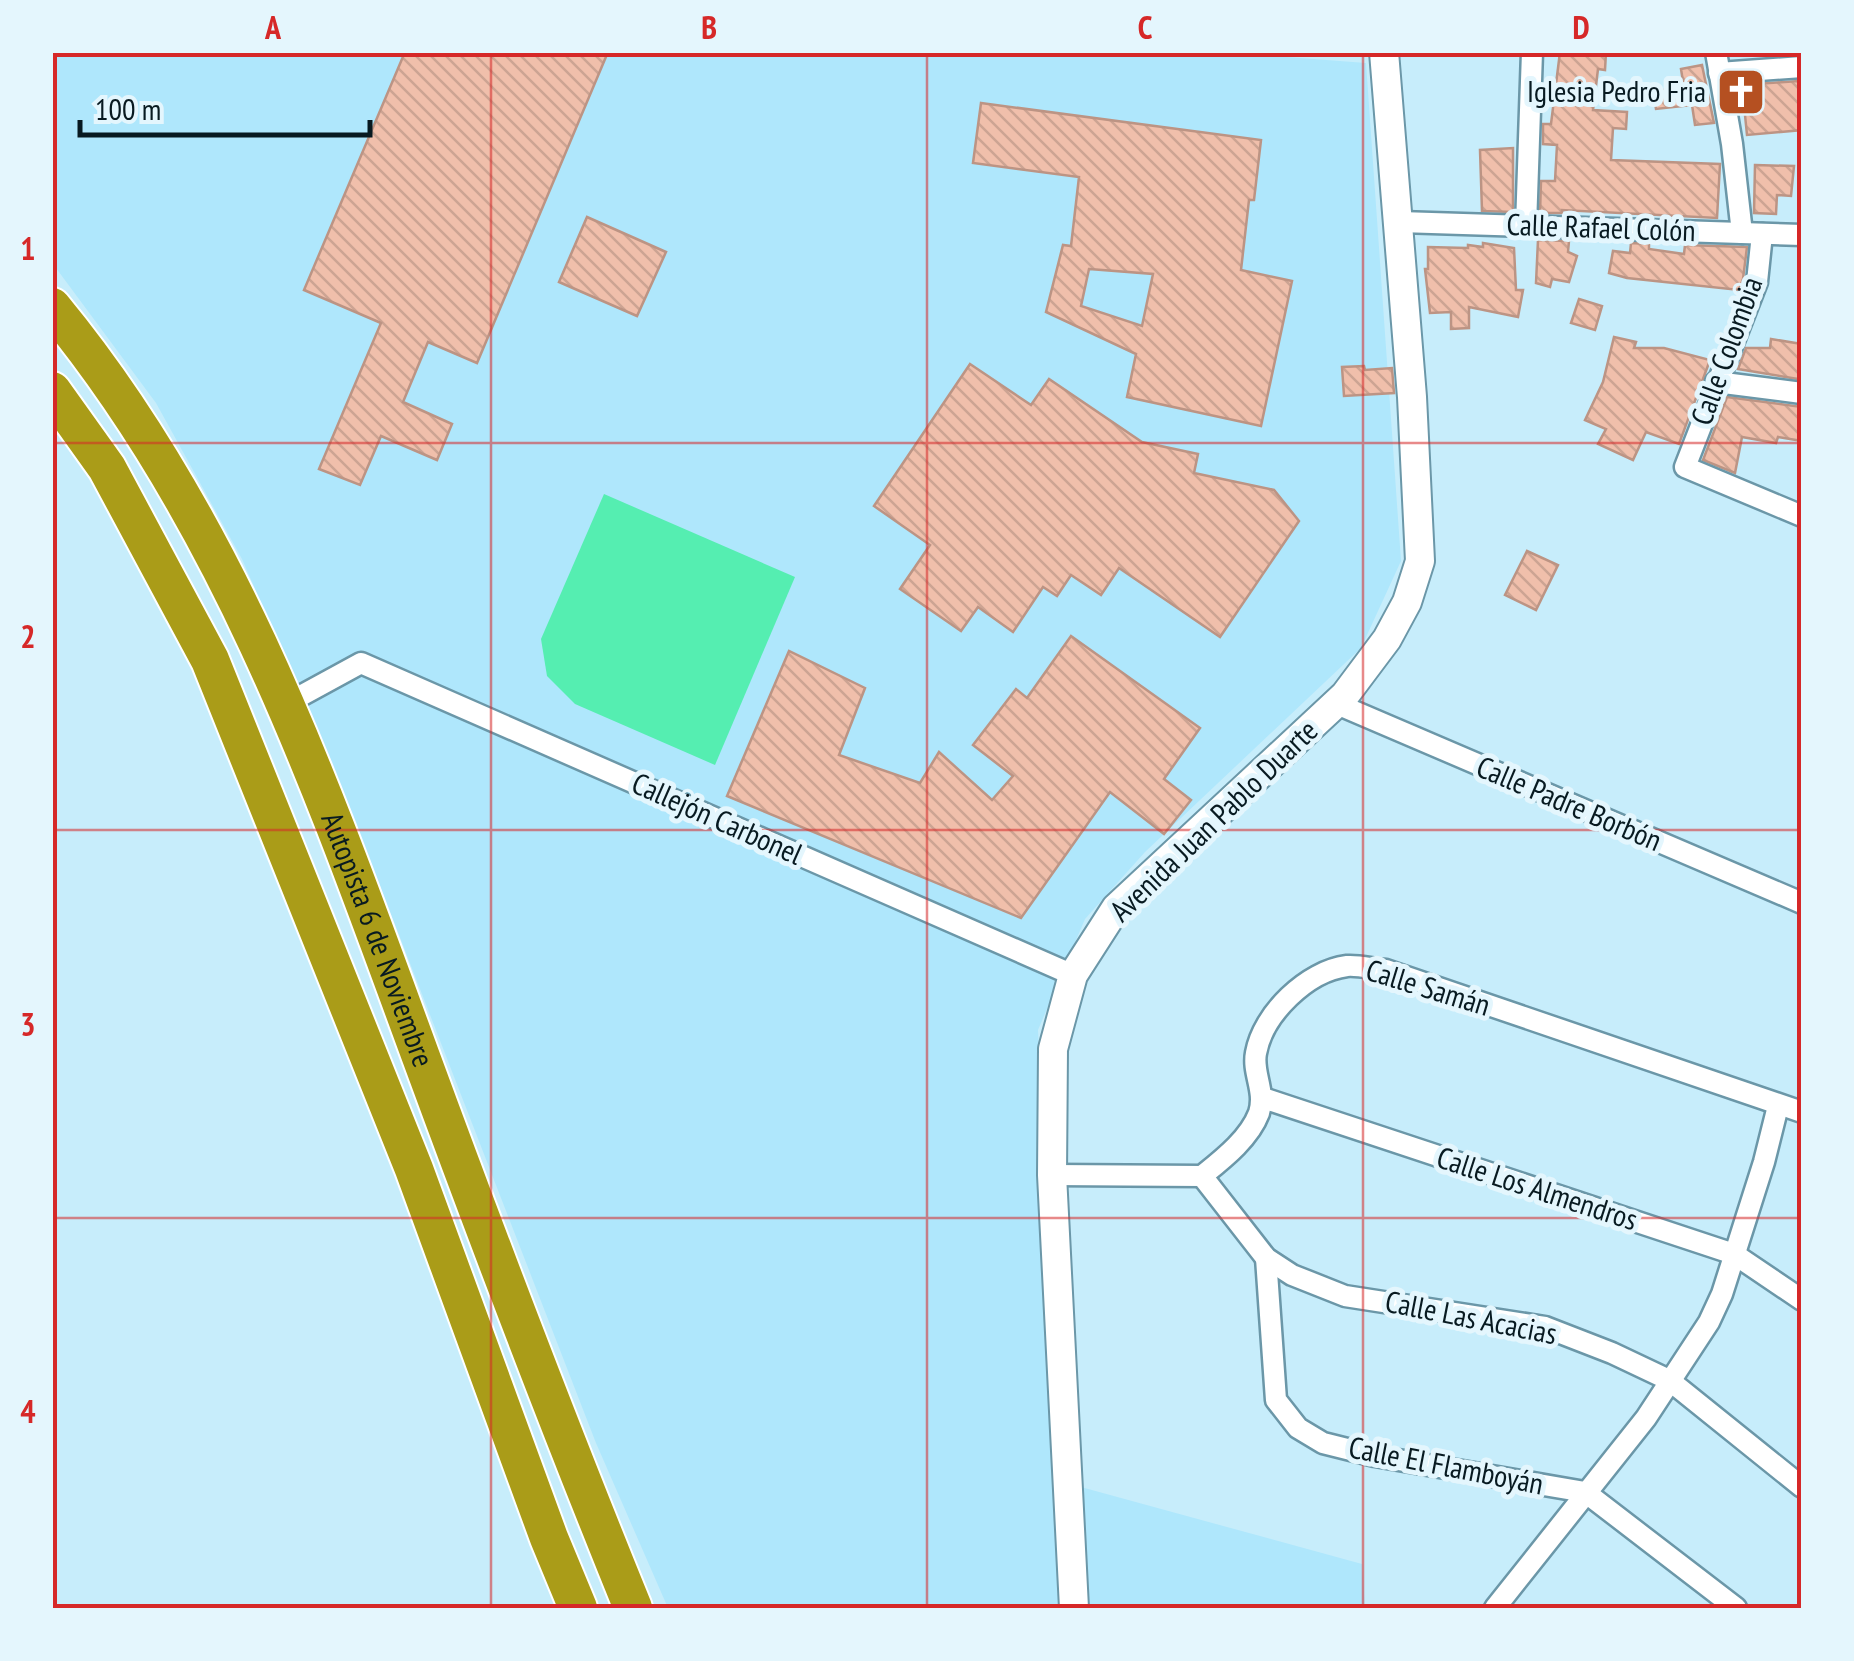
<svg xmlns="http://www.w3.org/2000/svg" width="1854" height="1661" font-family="'PT Sans Narrow',sans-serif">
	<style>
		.built { fill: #afe7fc }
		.green { fill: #55eeb1 }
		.building { fill: url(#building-back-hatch); stroke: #bc9484; stroke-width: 2.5; fill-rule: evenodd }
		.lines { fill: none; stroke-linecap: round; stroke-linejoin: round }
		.street-casing { stroke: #6b97a8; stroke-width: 25 }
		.secondary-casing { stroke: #6b97a8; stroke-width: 32 }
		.highway-casing { stroke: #fff; stroke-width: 42 }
		.street { stroke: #fff; stroke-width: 20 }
		.secondary { stroke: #fff; stroke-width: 28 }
		.highway { stroke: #aa9c18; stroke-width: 38 }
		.grid { fill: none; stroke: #d62828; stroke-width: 2.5; stroke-opacity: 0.55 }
		.labels { text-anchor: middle; stroke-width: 10; stroke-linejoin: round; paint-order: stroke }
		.poi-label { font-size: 30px; fill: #081a21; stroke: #e4f6fd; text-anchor: end }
		.street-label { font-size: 30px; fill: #081a21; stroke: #e4f6fd }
		.neatline { fill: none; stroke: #d62828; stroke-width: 4 }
		.grid-label { font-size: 32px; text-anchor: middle; font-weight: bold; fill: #d62828 }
	</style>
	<defs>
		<pattern id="building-back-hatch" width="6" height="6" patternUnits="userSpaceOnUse" patternTransform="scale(2.5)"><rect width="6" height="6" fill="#f0bfab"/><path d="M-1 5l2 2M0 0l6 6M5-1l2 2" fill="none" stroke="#cca493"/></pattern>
	</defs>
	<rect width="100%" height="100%" fill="#c7edfb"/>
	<!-- built -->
	<path class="built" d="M1222 52 1366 63 1401 561 1361 648 1145 852 1085 919 1038 1030 1059 1481 1362 1564 1365 1608H668L596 1443 351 811 242 559 156 403 53 264 52 53Z"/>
	<!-- green -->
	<path class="green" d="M604 494 795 577 715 765 575 704 547 676 541 639Z"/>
	<!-- building -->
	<g class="building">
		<path d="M405 52H608L477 363 428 342 403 402 452 424 437 460 381 436 360 485 319 469 381 323 304 290Z"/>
		<path d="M1560 52H1606L1605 70 1598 69 1593 110 1627 112 1626 129 1613 128 1611 160 1720 164 1717 218 1562 210V213H1540L1541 181H1555L1557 145 1543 144V124H1551Z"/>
		<path d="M1702 65 1714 123 1695 125 1692 105 1656 109 1653 91 1684 88 1681 69Z"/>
		<path d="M1798 81 1802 130 1747 135 1742 85Z"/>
		<path d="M981 103 1261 140 1254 200H1249L1241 270 1292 281 1261 426 1127 397 1136 354 1046 312 1063 245 1071 246 1079 177 973 163ZM1089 269 1153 274 1142 326 1081 306Z"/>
		<path d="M1513 148V212L1482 211 1480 150Z"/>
		<path d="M1755 165 1794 166 1791 196 1777 195 1776 214 1754 213Z"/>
		<path d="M587 217 666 252 637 316 559 282Z"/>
		<path d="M1538 240 1569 241 1568 252 1577 256 1569 282 1552 279 1550 287 1536 283Z"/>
		<path d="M1483 243 1514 248 1516 290H1523L1518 317 1469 307V328L1451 329V312L1430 313 1425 269H1428V247L1468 248V245L1483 247Z"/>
		<path d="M1631 243 1649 244V249L1684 254 1685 245 1747 247 1743 279 1739 290 1627 278 1609 273 1613 251 1630 253Z"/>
		<path d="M1579 299 1602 306 1595 330 1571 323Z"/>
		<path d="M1614 337 1636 342 1634 348H1664L1710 360 1679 444 1646 432 1633 460 1598 444 1606 429 1585 420 1603 382Z"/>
		<path d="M1771 339 1802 344 1798 379 1738 369 1746 348H1770Z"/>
		<path d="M970 364 1031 405 1049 379 1142 442 1198 454 1194 473 1274 490 1299 521 1220 637 1119 568 1101 595 1071 575 1057 596 1043 587 1013 632 978 607 961 631 900 589 930 545 874 506Z"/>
		<path d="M1364 366 1365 370 1392 368 1394 393 1344 396 1342 367Z"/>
		<path d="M1727 397 1802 407V441L1778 437 1776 443 1742 437 1735 473 1703 460Z"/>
		<path d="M1527 551 1558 565 1536 610 1505 595Z"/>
		<path d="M1071 636 1200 728 1164 779 1191 800 1164 834 1110 792 1021 918 727 796 789 651 865 688 839 755 920 783 939 752 992 800 1013 776 973 745 1016 689 1027 698Z"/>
	</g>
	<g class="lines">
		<!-- street casing -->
		<g class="street-casing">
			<g id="street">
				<path d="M1716 52 1732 144 1742 233"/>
				<path d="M1719 73 1802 67"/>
				<path d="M1400 222 1802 235"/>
				<path d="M1526 226 1532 52"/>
				<path d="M1762 234 1757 282 1685 467 1802 516"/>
				<path d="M1716 382 1802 393"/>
				<path d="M1337 704 1802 903"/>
				<path d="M284 705 361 663 1073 975"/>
				<path d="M1263 1098 1734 1254 1802 1300"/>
				<path d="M1052 1175 1202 1176C1223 1159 1249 1139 1259 1113 1266 1091 1252 1073 1256 1053 1263 1014 1307 971 1347 966 1359 965 1373 969 1386 970L1802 1112"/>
				<path d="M1202 1176 1266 1258 1292 1275 1345 1296 1545 1327 1612 1353 1669 1380 1802 1487"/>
				<path d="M1266 1258 1276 1400 1298 1428 1323 1443 1375 1456 1585 1492 1736 1608"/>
				<path d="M1495 1608 1646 1418 1709 1322 1722 1294 1764 1162 1778 1106"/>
			</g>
		</g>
		<!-- secondary casing -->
		<g class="secondary-casing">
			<path id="secondary" d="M1074 1608 1052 1175 1053 1049 1073 975 1116 908 1345 695 1387 639 1407 602 1420 561 1412 397 1384 52"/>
		</g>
		<!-- highway casing -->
		<g class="highway-casing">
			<g id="highway">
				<path id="s1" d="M52 307C232 525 325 796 421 1057 489 1242 559 1426 633 1608"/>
				<path d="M52 391 107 468 210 660 414 1169 549 1538 578 1608"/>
			</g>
		</g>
		<!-- street -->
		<use href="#street" class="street"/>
		<!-- secondary -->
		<use href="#secondary" class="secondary"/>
		<!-- highway -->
		<use href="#highway" class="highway"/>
	</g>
	<!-- grid -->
	<path class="grid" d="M491 52V1608M927 52V1608M1363 52V1608M52 443H1802M52 830H1802M52 1218H1802"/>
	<!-- icons -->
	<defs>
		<g id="church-square" transform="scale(2.5)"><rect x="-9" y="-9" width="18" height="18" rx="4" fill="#b55021" stroke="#e4f6fd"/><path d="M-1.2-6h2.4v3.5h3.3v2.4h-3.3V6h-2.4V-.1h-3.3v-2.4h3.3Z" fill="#fff"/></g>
	</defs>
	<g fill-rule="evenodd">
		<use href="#church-square" x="1741" y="92"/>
	</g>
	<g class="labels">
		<!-- poi labels -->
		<g class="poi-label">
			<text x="1706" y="102">Iglesia Pedro Fria</text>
		</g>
		<!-- street labels -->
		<g class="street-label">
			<text transform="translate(1601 228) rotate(2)" y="10">Calle Rafael Colón</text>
			<text transform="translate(1727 351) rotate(-70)" y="10">Calle Colombia</text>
			<text transform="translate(1569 804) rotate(23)" y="10">Calle Padre Borbón</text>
			<text transform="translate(717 819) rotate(24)" y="10">Callejón Carbonel</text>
			<text transform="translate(1214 821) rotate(-44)" y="10">Avenida Juan Pablo Duarte</text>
			<text dy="10" stroke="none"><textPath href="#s1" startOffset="715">Autopista 6 de Noviembre</textPath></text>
			<text transform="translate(1428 988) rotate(17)" y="10">Calle Samán</text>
			<text transform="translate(1537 1189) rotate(18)" y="10">Calle Los Almendros</text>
			<text transform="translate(1471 1318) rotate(11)" y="10">Calle Las Acacias</text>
			<text transform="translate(1446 1466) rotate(11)" y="10">Calle El Flamboyán</text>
		</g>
	</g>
	<!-- border -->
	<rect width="1854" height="1661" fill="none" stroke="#e4f6fd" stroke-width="110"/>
	<!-- scale -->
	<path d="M80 120v15h290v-15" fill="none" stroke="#081a21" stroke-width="5"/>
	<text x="95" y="120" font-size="30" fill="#081a21" stroke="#e4f6fd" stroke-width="8" paint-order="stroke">100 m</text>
	<rect x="55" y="55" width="1744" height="1551" class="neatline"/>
	<g class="grid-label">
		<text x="273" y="39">A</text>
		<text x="709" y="39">B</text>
		<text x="1145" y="39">C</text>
		<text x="1581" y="39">D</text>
		<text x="28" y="260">1</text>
		<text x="28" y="648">2</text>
		<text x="28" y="1036">3</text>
		<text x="28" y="1423">4</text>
	</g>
</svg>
